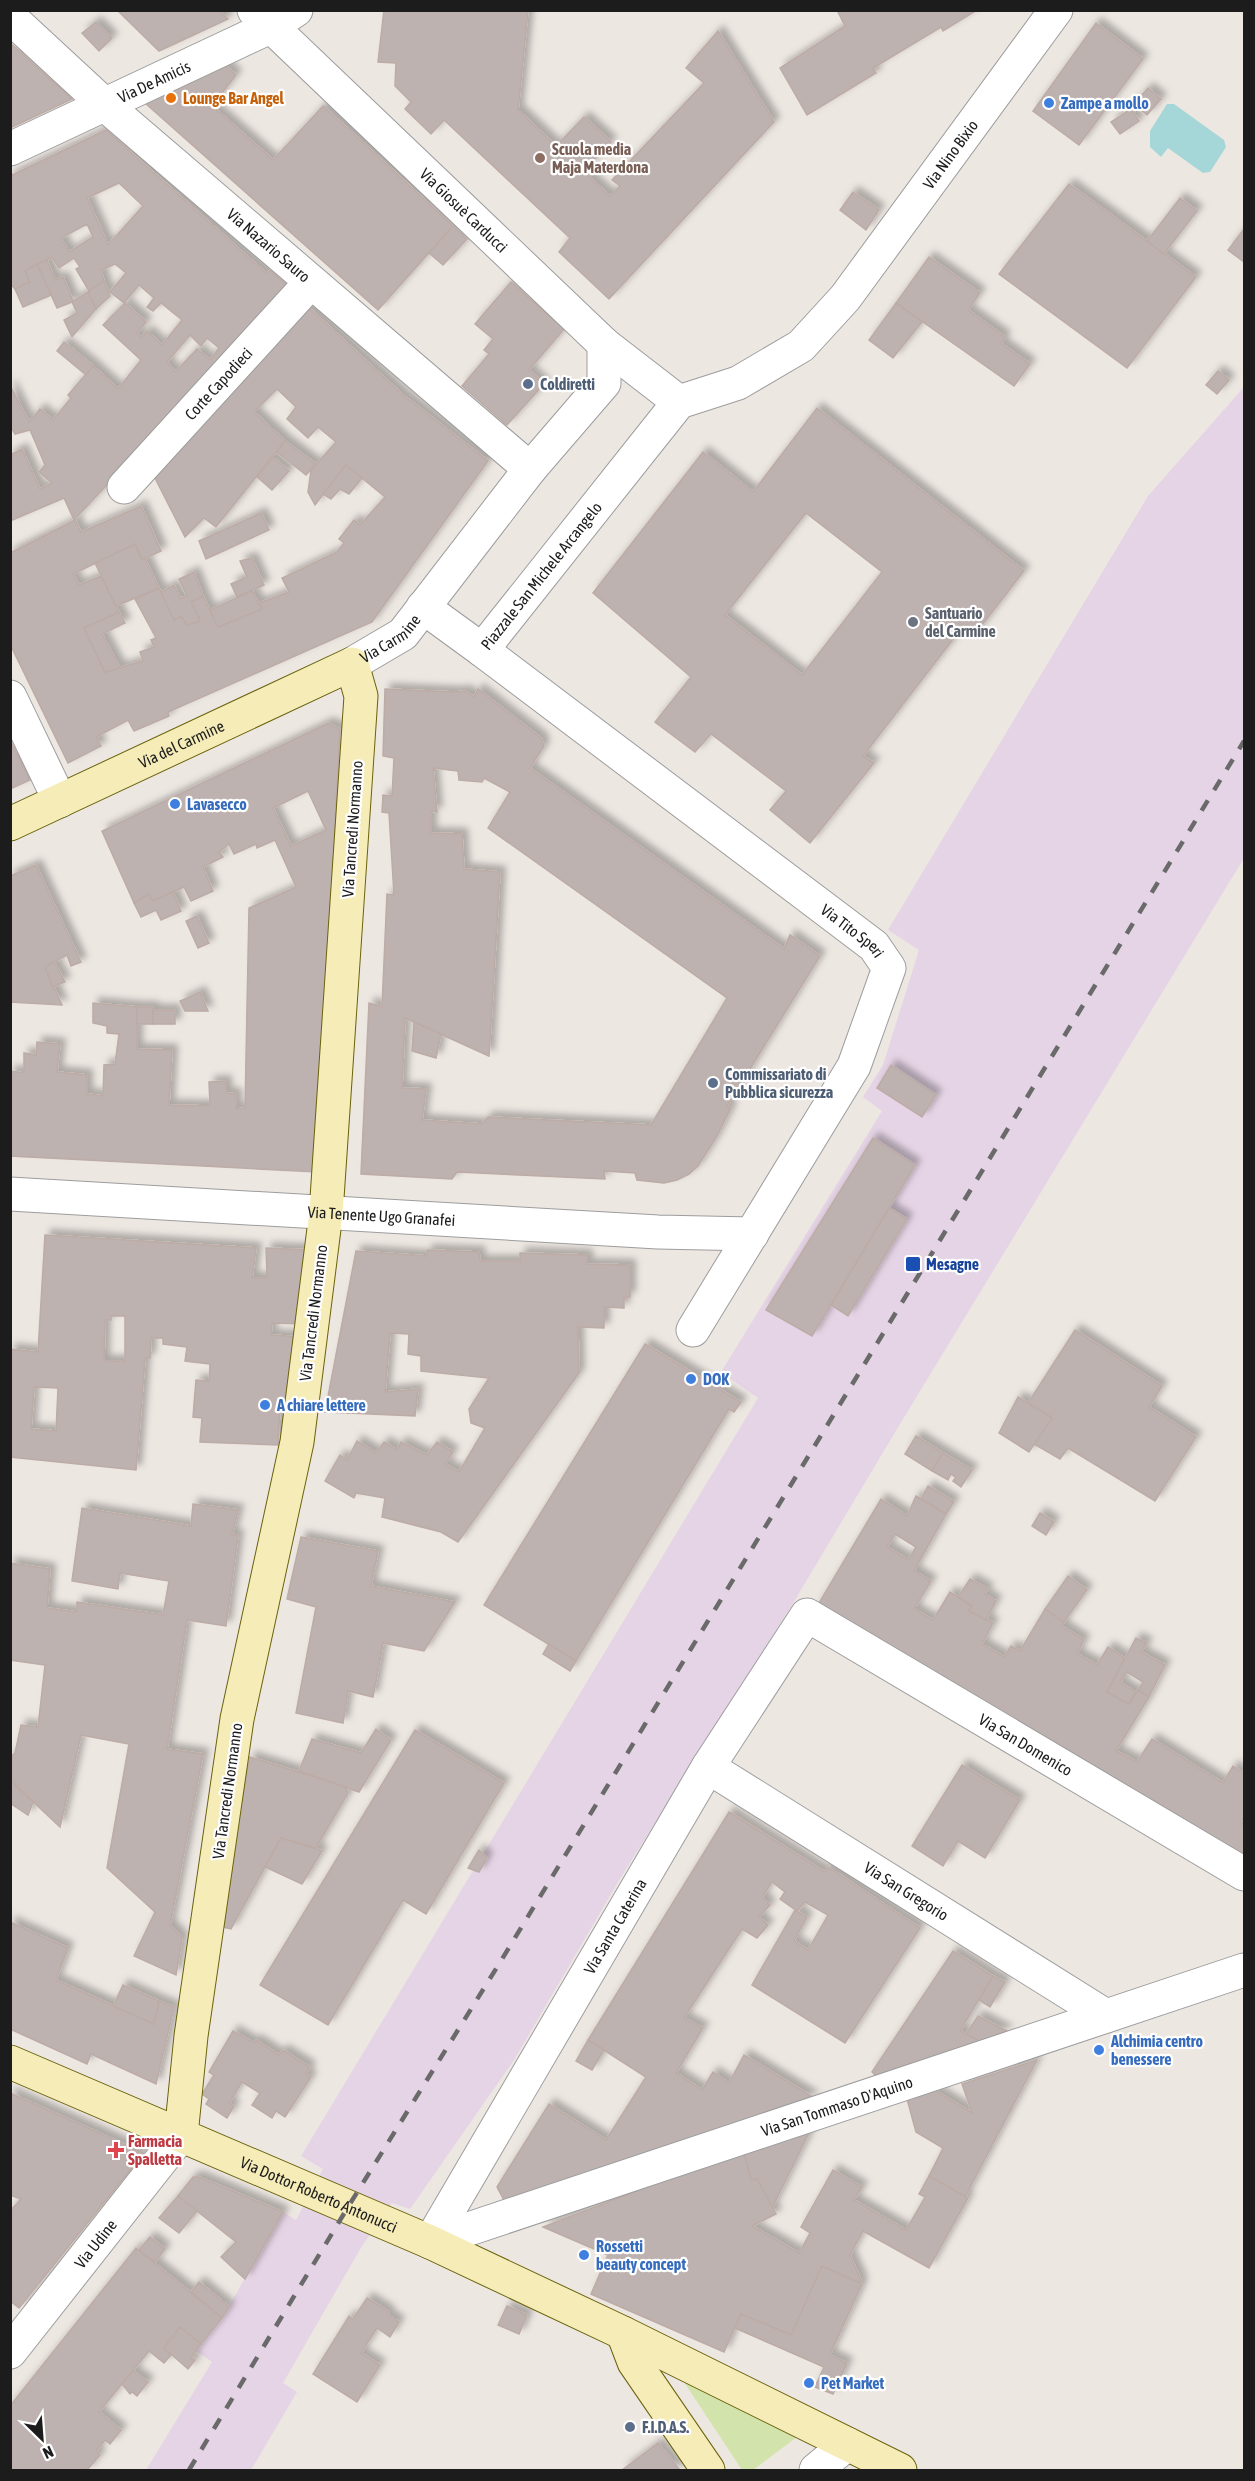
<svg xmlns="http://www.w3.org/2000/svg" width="1255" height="2481" font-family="'Asap Condensed',sans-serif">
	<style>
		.industrial { fill: #e5d4e5 }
		.grass { fill: #d2e4ab }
		.water { fill: #a5d7d8 }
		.building { fill: #bdb2af; stroke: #bdaba6; stroke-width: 1.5; fill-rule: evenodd; filter: url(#shadow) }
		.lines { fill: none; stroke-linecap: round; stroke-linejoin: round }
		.street-casing { stroke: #9d9d9d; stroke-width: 35 }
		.secondary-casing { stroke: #6a620b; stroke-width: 35 }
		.street { stroke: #fff; stroke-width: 33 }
		.secondary { stroke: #f5ecb8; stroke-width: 33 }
		.rail { stroke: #6a6a6a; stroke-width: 4.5; stroke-dasharray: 12 12; stroke-linecap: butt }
		.food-dot { fill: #e8710a; stroke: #fff; stroke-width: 2 }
		.shop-dot { fill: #3f7fe0; stroke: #fff; stroke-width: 2 }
		.education-dot { fill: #8d6e63; stroke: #fff; stroke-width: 2 }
		.service-dot { fill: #5c6f8a; stroke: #fff; stroke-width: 2 }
		.worship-dot { fill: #6b7280; stroke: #fff; stroke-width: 2 }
		.transit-dot { fill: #1a4fb4; stroke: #fff; stroke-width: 2 }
		.health-dot { fill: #e0444e; stroke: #fff; stroke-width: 2 }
		.labels { text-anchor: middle; stroke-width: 4.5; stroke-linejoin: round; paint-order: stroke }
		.street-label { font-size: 16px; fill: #1c1c1c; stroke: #fff }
		.food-label { font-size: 16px; font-weight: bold; fill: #c56008; stroke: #fff; text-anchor: start }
		.shop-label { font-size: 16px; font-weight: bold; fill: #366cbe; stroke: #fff; text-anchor: start }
		.education-label { font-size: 16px; font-weight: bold; fill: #785e54; stroke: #fff; text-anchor: start }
		.service-label { font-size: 16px; font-weight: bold; fill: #4e5e75; stroke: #fff; text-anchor: start }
		.worship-label { font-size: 16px; font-weight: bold; fill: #5b616d; stroke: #fff; text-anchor: start }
		.transit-label { font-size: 16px; font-weight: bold; fill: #164399; stroke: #fff; text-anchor: start }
		.health-label { font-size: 16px; font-weight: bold; fill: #be3a42; stroke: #fff; text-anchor: start }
	</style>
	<defs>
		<filter id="shadow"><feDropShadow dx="5.5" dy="-5.5" stdDeviation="3" flood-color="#0004"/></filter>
	</defs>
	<rect width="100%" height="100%" fill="#ede7e2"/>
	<!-- industrial -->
	<path class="industrial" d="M1244 387V858L897 1429 792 1605 621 1877 514 2060 410 2209 392 2203 362 2246 283 2383 297 2392 251 2470H146L212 2362 196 2351 222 2318 283 2212 296 2220 323 2169 301 2156 758 1398 721 1372 882 1111 863 1097 883 1065 919 950 888 930 1148 496Z"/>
	<!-- grass -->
	<path class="grass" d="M678 2373 797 2437 753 2470H742Z"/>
	<!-- water -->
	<path class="water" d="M1167 104H1174L1224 140 1226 147 1210 172 1203 173 1168 148 1161 157 1150 147V131Z"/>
	<!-- building -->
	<g class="building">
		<path d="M117 10H219L228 19 159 51Z"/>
		<path d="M384 10H528L518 110 556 146 584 117 611 142 583 171 610 196 620 186 612 180 704 83 686 68 718 31 774 122 609 299 559 252 570 238 444 120 431 134 405 109 411 102 395 86 396 63 378 62Z"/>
		<path d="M837 10H977L943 31 941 27 873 68 876 73 807 115 780 68 845 26Z"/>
		<path d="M96 22 112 38 99 51 82 33Z"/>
		<path d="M1096 23 1143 59 1079 145 1033 111Z"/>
		<path d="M10 43 72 99 10 128Z"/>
		<path d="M225 65 236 75 212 106 273 160 323 106 453 226 378 310 145 103Z"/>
		<path d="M1148 88 1161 99 1147 115 1134 104Z"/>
		<path d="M1131 109 1139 121 1120 134 1111 122Z"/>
		<path d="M106 130 267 274 270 270 291 289 74 520 64 498 10 521V455L22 449 40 489 52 483 39 472 45 465 30 430 15 434 10 425V385L29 422 40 409 53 420 71 398 68 395 93 366 118 389 141 360 103 325 125 303 146 322 137 333 141 338 147 331 162 345 182 320 161 303 153 311 147 307 154 298 139 285 124 303 110 292 126 273 115 264 101 270 104 281 89 291 76 269 80 267 74 258 59 268 52 257 25 271 30 282 15 289 10 283V176ZM119 183 143 206 108 245 87 198ZM87 224 93 237 69 252 61 238ZM190 335 201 346 207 338 219 348 210 360 197 349 175 372 167 362Z"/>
		<path d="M1069 184 1196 277 1127 368 999 274Z"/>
		<path d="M853 192 879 210 866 230 840 210Z"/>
		<path d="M1180 198 1197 211 1164 254 1147 241Z"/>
		<path d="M453 226 467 239 443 265 429 253Z"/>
		<path d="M1244 229V262L1228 250Z"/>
		<path d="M929 257 980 293 968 310 1005 337 1001 343 1030 364 1014 386 896 303Z"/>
		<path d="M47 260 55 280 63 277 73 301 88 292 96 309 72 337 64 320 77 313 72 302 57 308 37 264Z"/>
		<path d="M37 264 51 295 23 307 15 289 30 282 25 271Z"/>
		<path d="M104 281 110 296 96 309 88 292Z"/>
		<path d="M511 282 564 329 529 370 544 384 507 425 462 386 489 354 484 350 493 339 475 324Z"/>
		<path d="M896 303 922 322 893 358 869 340Z"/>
		<path d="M307 306 403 395 488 461 372 622 168 712 169 716 134 731 128 720 96 737 101 746 68 763 10 644V553L75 520 81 532 141 506 161 551 142 560 135 544 73 574 79 585 101 576 119 612 84 628 105 672 143 661 140 652 154 647 151 640 156 638 135 599 159 588 174 620 181 616 187 625 200 621 191 602 203 596 218 627 262 609 259 603 289 592 282 578 337 552 344 543 339 539 354 520 360 525 385 497 346 465 315 505 308 492 311 470 336 442 318 427 308 438 287 419 296 407 277 389 254 412 285 441 216 527 204 518 185 537 155 478Z"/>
		<path d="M64 342 93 366 86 375 57 351Z"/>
		<path d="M1218 371 1229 380 1217 394 1206 385Z"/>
		<path d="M817 408 1024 571 972 638 961 629 863 756 874 763 810 843 770 810 786 791 711 734 695 752 655 722 691 677 593 593 703 452 753 492ZM806 513 882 572 802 675 725 615Z"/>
		<path d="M285 441 316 464 306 475 277 452Z"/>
		<path d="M273 457 289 471 272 490 257 477Z"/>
		<path d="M346 465 362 478 349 494 340 489 331 499 323 494Z"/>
		<path d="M261 513 269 530 206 559 199 541Z"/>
		<path d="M135 544 142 560 145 559 159 588 116 606 95 563Z"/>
		<path d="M252 558 264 585 237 597 231 584 247 577 240 561Z"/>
		<path d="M194 572 203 596 191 602 200 621 187 625 181 616 174 620 161 592 174 585 180 598 187 596 179 579Z"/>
		<path d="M252 591 262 609 218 627 210 610Z"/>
		<path d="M119 612 125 623 102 634 120 668 105 672 84 628Z"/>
		<path d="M385 689 455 692 466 691 474 697 478 689 541 738 544 746 530 768 784 949 790 935 820 956 727 1106 731 1108 716 1138 698 1166 689 1174 677 1180 664 1183 637 1180 635 1173 604 1171 605 1179 457 1172 452 1179 361 1174 369 1003 382 1007 387 894 394 895 389 813 382 812 383 795 392 796 394 758 383 756ZM433 768 458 771 459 780 482 782 484 778 510 792 488 828 727 998 651 1125 488 1117 482 1124 422 1120 426 1089 402 1088 405 1018 489 1056 500 872 464 869 462 834 431 833V811L437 812Z"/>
		<path d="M328 723 340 729 317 1172 10 1156V1071L24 1073V1053L36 1055 37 1042 60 1044 57 1072 87 1075V1094L103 1096 104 1065 115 1064 119 1034 107 1033V1026L93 1023V1003L137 1007V1049L172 1050 169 1105 210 1106 209 1082 226 1081V1093L236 1094V1109L245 1108 249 908 296 887 275 840 257 848 256 844 234 854 229 844 219 852 223 857 203 867 213 891 191 901 184 887 153 901 149 894 134 903 102 831ZM308 791 326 830 291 846 273 808Z"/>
		<path d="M10 740 30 780 10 789Z"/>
		<path d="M36 865 81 962 71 966 67 955 45 967 62 1005 10 1002V876Z"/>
		<path d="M173 892 181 911 161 920 156 910 141 917 134 903 149 894 153 901Z"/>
		<path d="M197 916 209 943 198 948 186 921Z"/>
		<path d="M54 962 65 982 53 987 45 967Z"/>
		<path d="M200 992 208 1011H185L180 1001Z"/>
		<rect x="137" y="1007" width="16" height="17"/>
		<rect x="153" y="1010" width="22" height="14"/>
		<path d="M414 1022 441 1034 436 1058 412 1051Z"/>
		<path d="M891 1065 936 1095 922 1117 877 1088Z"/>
		<path d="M873 1138 915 1165 812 1336 766 1310Z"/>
		<path d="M889 1208 907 1219 848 1316 831 1305Z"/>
		<path d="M45 1235 256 1248 252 1278H267L266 1248 314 1250 304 1324 272 1323 271 1335 302 1337 288 1406H280L278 1445 200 1442 202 1418 193 1417 196 1380 209 1381 210 1364 185 1361 187 1347 163 1344V1338H151L150 1358H145L136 1470 10 1457V1349L38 1352ZM111 1316H125V1361H104L105 1320H111ZM34 1387 58 1388 56 1431 31 1429Z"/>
		<path d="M427 1250 479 1252 480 1261H520V1253L587 1255V1264L630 1265V1297H624V1308L604 1307V1328L578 1327 579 1373 458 1542 441 1532 382 1517 385 1498 356 1493 354 1498 325 1481 340 1455 347 1460 357 1441 376 1453 384 1442 397 1450 401 1442 427 1455 437 1442 453 1452 445 1464 459 1472 485 1428 471 1423 469 1409 489 1378 421 1371V1356L408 1354 409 1334 390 1333 385 1392 418 1389 415 1416 325 1412 356 1251 427 1256Z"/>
		<path d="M1075 1330 1162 1386 1149 1407 1196 1437 1155 1501 1068 1448 1060 1459 1034 1444 1052 1418 1028 1403Z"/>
		<path d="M645 1344 741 1402 734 1412 729 1409 576 1661 484 1605Z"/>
		<path d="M1018 1397 1052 1418 1029 1452 999 1433Z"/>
		<path d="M916 1436 943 1453 932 1471 905 1454Z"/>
		<path d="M943 1453 972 1470 961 1487 953 1481 956 1477 951 1474 948 1480 932 1471Z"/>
		<path d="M928 1486 954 1502 946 1514 921 1499Z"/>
		<path d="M916 1496 946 1514 914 1571 931 1581 914 1609 933 1620 950 1592 972 1606 969 1611 993 1623 982 1644 1004 1657 1011 1646 1020 1651 1045 1609 1064 1622 1062 1626 1084 1640 1077 1654 1097 1665 1108 1647 1125 1658 1107 1692 1129 1704 1138 1690 1149 1697 1116 1751 1137 1762 1152 1739 1223 1783 1233 1766 1244 1774V1816L1240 1824 1244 1827V1862L816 1608 881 1499 907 1516ZM895 1534 916 1547 908 1560 887 1547Z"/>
		<path d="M193 1504 238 1510 232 1535H238L226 1626 187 1620 167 1749 203 1754 170 1925 182 1938 176 1975 134 1956 155 1912 107 1868 129 1744 81 1735 60 1827 10 1780V1757L15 1753 21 1725 38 1727 45 1665 10 1660V1563L50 1569 47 1608 77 1612V1602L163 1615 169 1581 120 1573 118 1589 72 1581 82 1508 191 1526Z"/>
		<path d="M1040 1513 1054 1522 1046 1535 1032 1526Z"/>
		<path d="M301 1537 378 1551 371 1586 455 1602 424 1651 383 1643 373 1697 348 1691 343 1723 296 1713 316 1607 287 1599Z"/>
		<path d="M1068 1576 1087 1590 1064 1622 1045 1609Z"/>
		<path d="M970 1579 988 1589 984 1594 996 1601 986 1620 969 1611 972 1606 958 1597Z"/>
		<path d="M1136 1638 1147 1643 1141 1652 1165 1665 1149 1697 1138 1690 1143 1682 1127 1672 1120 1682 1135 1692 1129 1704 1107 1692Z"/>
		<path d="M549 1644 576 1661 570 1671 543 1654Z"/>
		<path d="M376 1729 391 1740 359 1792 299 1771 312 1739 361 1753Z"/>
		<path d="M415 1730 504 1783 426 1914 403 1900 328 2025 260 1985Z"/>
		<path d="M250 1757 328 1781 346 1788 348 1793 316 1848 281 1838 231 1929 218 1926Z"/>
		<path d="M962 1765 1020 1800 985 1858 958 1841 943 1866 912 1846Z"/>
		<path d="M10 1780 33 1802 28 1815 10 1803Z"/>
		<path d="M729 1812 825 1872 828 1867 920 1928 845 2043 752 1985 795 1910 807 1917 794 1941 808 1950 828 1915 805 1902 797 1911 780 1899 785 1892 772 1882 762 1897 770 1905 759 1917 768 1925 757 1938 742 1929 684 2018 703 2028 676 2073 702 2090 713 2072 729 2083 744 2055 813 2097 505 2202 497 2187 549 2104 606 2140 646 2077 588 2040Z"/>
		<path d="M281 1838 322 1851 302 1884 265 1867Z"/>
		<path d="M479 1850 487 1858 479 1872 468 1868Z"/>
		<path d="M10 1922 68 1948 56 1980 154 2024 159 2001 174 2007 156 2084 91 2054 87 2064 10 2029Z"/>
		<path d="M953 1951 993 1976 960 2031 980 2041 881 2081 872 2072Z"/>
		<path d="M993 1976 1005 1982 990 2007 979 2000Z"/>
		<path d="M123 1985 159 2001 154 2024 113 2006Z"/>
		<path d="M978 2016 1007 2031 980 2041 966 2034Z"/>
		<path d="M233 2031 254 2043 256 2040 279 2055 283 2050 310 2067 306 2074 311 2077 285 2117 276 2111 272 2118 252 2105 260 2093 242 2082 229 2103 234 2106 227 2118 206 2104 209 2099 202 2094 214 2075 209 2072Z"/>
		<path d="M588 2040 604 2050 592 2070 576 2061Z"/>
		<path d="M1037 2060 965 2197 929 2176 943 2148 916 2132 907 2099 936 2091 972 2113 962 2084Z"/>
		<path d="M10 2093 144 2153 19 2308 10 2301V2211L21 2199 10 2195Z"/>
		<path d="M809 2133 772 2208 757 2179 751 2180 743 2150Z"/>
		<path d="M743 2150 751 2180 757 2179 776 2214 752 2226 799 2253 810 2233 801 2227 833 2170 862 2187 854 2200 906 2230 925 2197 919 2194 929 2176 968 2198 929 2268 863 2231 850 2255 861 2280 859 2283 822 2266 791 2335 741 2314 724 2352 591 2294 608 2255 543 2227 639 2190 640 2186Z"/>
		<path d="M193 2177H199L283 2212 245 2279 221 2257 236 2242 178 2196Z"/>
		<path d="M178 2196 197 2211 179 2233 159 2218Z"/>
		<path d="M150 2237 165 2249 155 2262 139 2250Z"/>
		<path d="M136 2248 222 2318 201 2344 180 2327 164 2348 171 2355 164 2363 149 2351 99 2412 121 2430 110 2444 105 2440 96 2451 100 2455 87 2470H10V2406Z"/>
		<path d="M822 2266 862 2284 830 2355 847 2363 833 2394 815 2387 824 2367 735 2328 741 2314 791 2335Z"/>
		<path d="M199 2282 229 2307 222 2318 191 2292Z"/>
		<path d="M367 2298 389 2312 387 2314 399 2322 390 2337 377 2328 361 2353 380 2365 357 2402 313 2374 349 2316 353 2319Z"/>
		<path d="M507 2306 527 2315 519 2334 498 2325Z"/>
		<path d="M180 2327 201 2344 191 2358 195 2360 188 2369 164 2348Z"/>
		<path d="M133 2371 148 2382 137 2396 132 2392 130 2394 122 2384Z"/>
		<path d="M658 2443 680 2470H622Z"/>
	</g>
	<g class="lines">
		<!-- street casing -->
		<g class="street-casing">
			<g id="street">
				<path id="s1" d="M254 10 604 344 679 402"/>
				<path id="s2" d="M10 17 104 104 530 469"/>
				<path id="s3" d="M10 149 272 26 296 10"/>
				<path id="s4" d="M124 487 311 282"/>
				<path id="s5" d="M423 607 482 650 679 402 738 383 801 346 845 298 1056 10"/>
				<path id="s6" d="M482 650 874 946 889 968 854 1066 693 1330"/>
				<path id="s7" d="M352 664 403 634 530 469 604 383V344"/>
				<path d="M10 697 60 801"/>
				<path id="s8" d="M10 1194 658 1232 752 1234"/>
				<path id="s9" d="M708 1767 1106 2016"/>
				<path id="s10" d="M430 2242 708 1767 807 1615 1244 1874"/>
				<path id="s11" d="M430 2242 1244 1970"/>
				<path id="s12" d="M10 2352 181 2135"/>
				<path d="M816 2470 847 2444"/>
			</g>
		</g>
		<!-- secondary casing -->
		<g class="secondary-casing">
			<g id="secondary">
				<path id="s13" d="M10 824 352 664 361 696 326 1213 297 1442 237 1719 191 2036 181 2135"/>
				<path id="s14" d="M10 2062 430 2242 623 2333 900 2470"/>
				<path d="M623 2333 634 2362 708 2470"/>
			</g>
		</g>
		<!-- street -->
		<use href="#street" class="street"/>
		<!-- secondary -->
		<use href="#secondary" class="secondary"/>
		<!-- rail -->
		<path class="rail" d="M189 2470 348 2207 499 1964 1244 741"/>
	</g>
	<!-- markers -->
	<circle class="food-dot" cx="171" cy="98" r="6"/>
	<g class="shop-dot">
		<circle cx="1049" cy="103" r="6"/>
		<circle cx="175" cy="804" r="6"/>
		<circle cx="691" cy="1379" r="6"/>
		<circle cx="265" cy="1405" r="6"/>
		<circle cx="1099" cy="2050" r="6"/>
		<circle cx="584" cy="2255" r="6"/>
		<circle cx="809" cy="2383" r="6"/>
	</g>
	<circle class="education-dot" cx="540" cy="158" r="6"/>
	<g class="service-dot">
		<circle cx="528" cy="384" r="6"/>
		<circle cx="713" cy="1083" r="6"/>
		<circle cx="630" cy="2427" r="6"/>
	</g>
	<circle class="worship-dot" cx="913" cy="622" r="6"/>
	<rect class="transit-dot" x="905" y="1256" width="16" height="16" rx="3"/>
	<path class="health-dot" d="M113 2141h6v6h6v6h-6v6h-6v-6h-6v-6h6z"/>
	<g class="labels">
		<!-- street labels -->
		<g class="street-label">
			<text dy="6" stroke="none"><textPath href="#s3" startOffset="159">Via De Amicis</textPath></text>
			<text dy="6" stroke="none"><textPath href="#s5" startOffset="768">Via Nino Bixio</textPath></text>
			<text dy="6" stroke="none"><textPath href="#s1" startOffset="290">Via Giosuè Carducci</textPath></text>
			<text dy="6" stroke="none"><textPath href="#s2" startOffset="345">Via Nazario Sauro</textPath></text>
			<text dy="6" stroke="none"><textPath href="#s4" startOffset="140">Corte Capodieci</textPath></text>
			<text dy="6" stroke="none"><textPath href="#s5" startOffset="168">Piazzale San Michele Arcangelo</textPath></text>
			<text dy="6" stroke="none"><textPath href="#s7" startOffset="46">Via Carmine</textPath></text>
			<text dy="6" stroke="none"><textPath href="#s13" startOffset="189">Via del Carmine</textPath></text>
			<text transform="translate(352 829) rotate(-86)" y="6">Via Tancredi Normanno</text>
			<text dy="6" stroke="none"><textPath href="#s6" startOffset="465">Via Tito Speri</textPath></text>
			<text dy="6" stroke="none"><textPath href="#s8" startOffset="372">Via Tenente Ugo Granafei</textPath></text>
			<text transform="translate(313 1313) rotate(-83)" y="6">Via Tancredi Normanno</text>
			<text dy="6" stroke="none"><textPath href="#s10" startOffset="986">Via San Domenico</textPath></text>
			<text transform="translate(227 1791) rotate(-82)" y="6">Via Tancredi Normanno</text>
			<text dy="6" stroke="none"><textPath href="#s9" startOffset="234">Via San Gregorio</textPath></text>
			<text dy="6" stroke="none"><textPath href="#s10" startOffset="366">Via Santa Caterina</textPath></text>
			<text dy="6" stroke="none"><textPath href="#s11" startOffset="429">Via San Tommaso D'Aquino</textPath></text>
			<text dy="6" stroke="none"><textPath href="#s14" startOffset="336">Via Dottor Roberto Antonucci</textPath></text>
			<text dy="6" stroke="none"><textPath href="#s12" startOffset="138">Via Udine</textPath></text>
		</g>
		<!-- food labels -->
		<g class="food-label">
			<text x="183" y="104">Lounge Bar Angel</text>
		</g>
		<!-- shop labels -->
		<g class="shop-label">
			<text x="1061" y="109">Zampe a mollo</text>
			<text x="187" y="810">Lavasecco</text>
			<text x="703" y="1385">DOK</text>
			<text x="277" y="1411">A chiare lettere</text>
			<text x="1111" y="2047">Alchimia centro<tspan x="1111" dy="18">benessere</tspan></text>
			<text x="596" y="2252">Rossetti<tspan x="596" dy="18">beauty concept</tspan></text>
			<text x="821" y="2389">Pet Market</text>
		</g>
		<!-- education labels -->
		<g class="education-label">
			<text x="552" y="155">Scuola media<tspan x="552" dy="18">Maja Materdona</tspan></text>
		</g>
		<!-- service labels -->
		<g class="service-label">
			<text x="540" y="390">Coldiretti</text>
			<text x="725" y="1080">Commissariato di<tspan x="725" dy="18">Pubblica sicurezza</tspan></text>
			<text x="642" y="2433">F.I.D.A.S.</text>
		</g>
		<!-- worship labels -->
		<g class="worship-label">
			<text x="925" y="619">Santuario<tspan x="925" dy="18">del Carmine</tspan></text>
		</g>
		<!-- transit labels -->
		<g class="transit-label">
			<text x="926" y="1270">Mesagne</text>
		</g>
		<!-- health labels -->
		<g class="health-label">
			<text x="128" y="2147">Farmacia<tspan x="128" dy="18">Spalletta</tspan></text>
		</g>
	</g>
	<!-- border -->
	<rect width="1255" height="2481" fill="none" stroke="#1c1c1c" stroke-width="24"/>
	<!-- north arrow -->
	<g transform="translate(42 2439) rotate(155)" stroke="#ffffff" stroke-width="4.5" paint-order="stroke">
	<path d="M0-4.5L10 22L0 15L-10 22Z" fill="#1c1c1c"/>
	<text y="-9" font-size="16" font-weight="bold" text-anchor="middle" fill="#1c1c1c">N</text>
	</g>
</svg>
